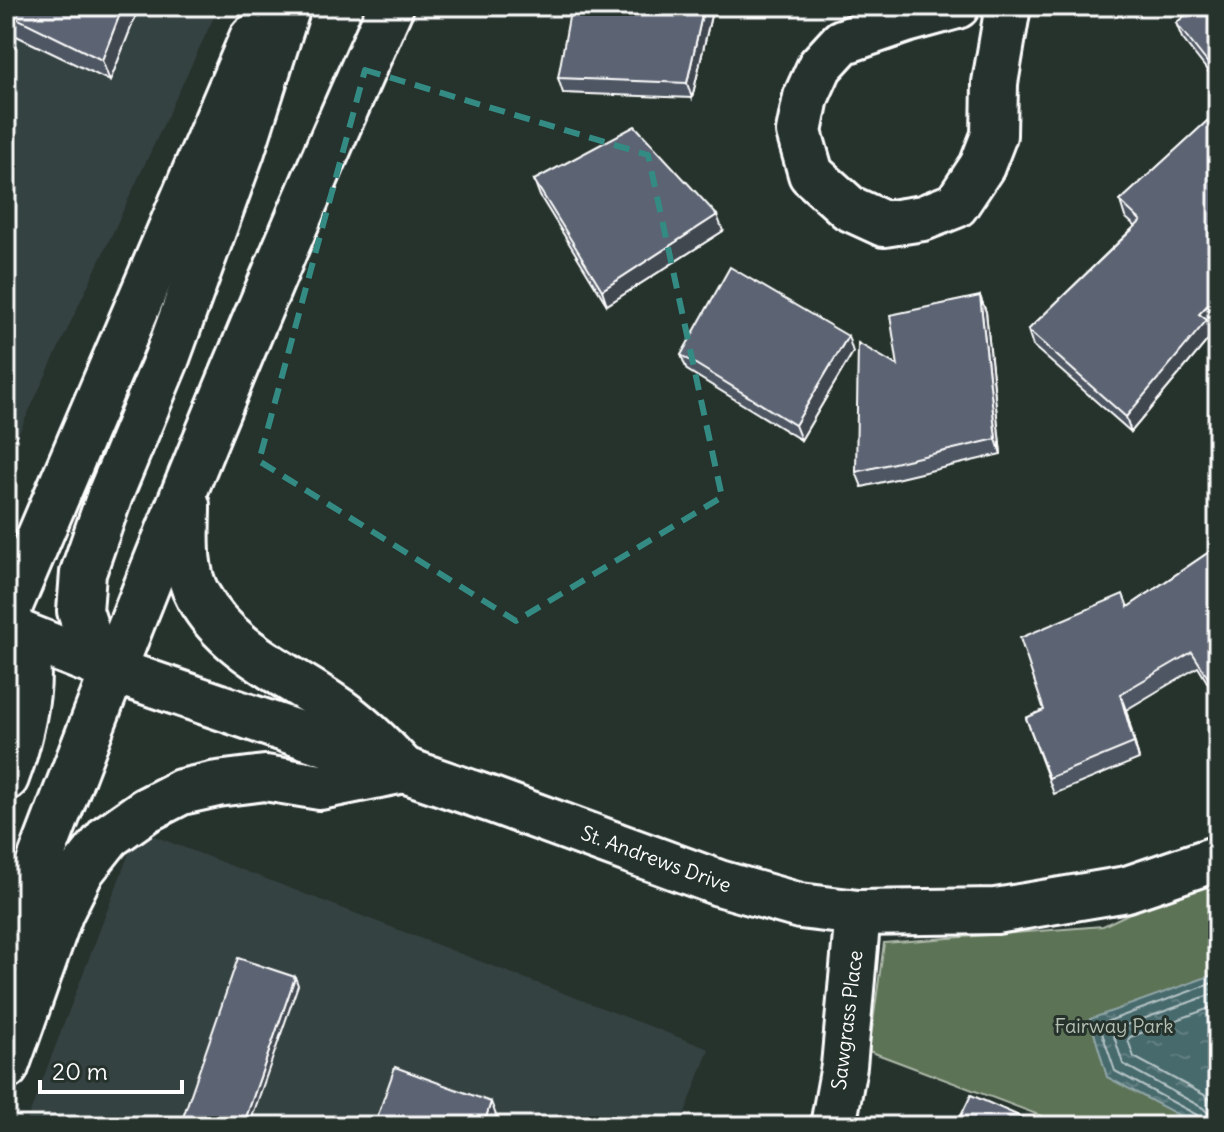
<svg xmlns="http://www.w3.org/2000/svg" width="1224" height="1132" font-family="Delius,sans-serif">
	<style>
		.built { fill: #364242 }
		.green { fill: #5d7356; stroke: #aeb9aa; stroke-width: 2 }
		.water { fill: url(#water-ripples); stroke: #91a6a7; stroke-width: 2 }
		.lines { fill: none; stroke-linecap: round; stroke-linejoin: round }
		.shore { stroke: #b5c3c5; stroke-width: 2 }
		.minor-casing { stroke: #fff; stroke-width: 50 }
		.major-casing { stroke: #fff; stroke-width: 50 }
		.minor { stroke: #26332d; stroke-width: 44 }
		.major { stroke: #26332d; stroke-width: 44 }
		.wall { fill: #4e5662; stroke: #fff; stroke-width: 2 }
		.shaded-wall { fill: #404650; stroke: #fff; stroke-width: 2 }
		.building { fill: #5b6472; stroke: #fff; stroke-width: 2 }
		.marked { fill: none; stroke: #338b84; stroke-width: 6; stroke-dasharray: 16 10; stroke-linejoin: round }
		.labels { text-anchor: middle; stroke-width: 6; stroke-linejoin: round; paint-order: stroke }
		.street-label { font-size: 20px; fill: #fff; stroke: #26332d }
		.park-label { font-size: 20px; fill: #b6c0b3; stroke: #26332d }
	</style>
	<defs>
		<pattern id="water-ripples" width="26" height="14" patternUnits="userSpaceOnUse" patternTransform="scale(2)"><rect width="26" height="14" fill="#476a6d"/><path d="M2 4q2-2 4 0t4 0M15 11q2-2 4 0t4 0" fill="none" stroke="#638083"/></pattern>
	</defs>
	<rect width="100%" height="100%" fill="#26332d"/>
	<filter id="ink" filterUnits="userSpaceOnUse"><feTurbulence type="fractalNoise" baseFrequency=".0125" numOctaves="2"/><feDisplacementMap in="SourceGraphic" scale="16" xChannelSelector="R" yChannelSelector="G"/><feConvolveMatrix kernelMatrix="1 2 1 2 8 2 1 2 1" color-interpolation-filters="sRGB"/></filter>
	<g filter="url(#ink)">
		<!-- built -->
		<g class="built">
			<path d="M6 6H219L6 460Z"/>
			<path d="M138 830 709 1049 680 1126H25Z"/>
		</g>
		<!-- green -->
		<path class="green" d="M1218 871V1126H1068L869 1051 884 943 1103 926Z"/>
		<!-- water -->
		<path class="water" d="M1218 973V1126H1199L1107 1077 1090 1019Z"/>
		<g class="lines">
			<!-- shore -->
			<g class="shore">
				<path d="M1218 1005 1130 1037 1128 1040 1134 1057 1208 1097 1218 1106"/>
				<path d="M1201 1126 1197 1115 1115 1071 1100 1027 1103 1023 1218 981"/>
				<path d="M1211 1126 1210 1115 1203 1108 1123 1064 1113 1033 1115 1029 1218 992"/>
			</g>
			<!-- minor casing -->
			<g class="minor-casing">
				<g id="minor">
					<path d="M957 6 906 20 842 42 820 66 806 97 799 132 811 174 849 208 884 224 923 218 956 205 982 166 994 135 995 83 1008 6"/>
					<path d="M6 628 112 670 492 800 719 883 800 906 858 913 996 911 1127 889 1218 858"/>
					<path d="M833 1126 844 1066 858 913"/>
				</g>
			</g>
			<!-- major casing -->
			<g class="major-casing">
				<g id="major">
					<path d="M187 505C187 534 183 569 198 596 226 648 284 673 330 704 359 723 381 745 404 770"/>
					<path d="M6 615 252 38"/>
					<path d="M6 630C15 637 22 643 25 654 35 684 17 749 6 778"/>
					<path d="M112 670 88 635 80 611 83 573 110 495 167 358 242 151 288 6"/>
					<path d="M6 951C125 632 252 317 391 6"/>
					<path d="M6 1067 61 912 82 870 109 836 146 810 181 792 217 784 265 778 320 787 404 770"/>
				</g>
			</g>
			<!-- minor -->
			<use href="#minor" class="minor"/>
			<!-- major -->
			<use href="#major" class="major"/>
		</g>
		<!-- wall -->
		<g class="wall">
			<path d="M6 6H139V7L110 81 6 31Z"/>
			<path d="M1218 6V84L1182 38 1176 23Z"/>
			<path d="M712 11 692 98 563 93 558 78Z"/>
			<path d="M1218 111 1209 325 1212 335 1131 432 1033 346 1028 330 1135 226 1125 217 1120 201Z"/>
			<path d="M534 180 723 231 607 305 540 196Z"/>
			<path d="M980 296 986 312 1001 454 862 487 856 472Z"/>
			<path d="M853 352 801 440 687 370 681 355Z"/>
			<path d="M1218 546V700L1198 667 1126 710 1139 759 1054 794 1026 718 1044 710 1128 607Z"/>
		</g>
		<!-- shaded-wall -->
		<g class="shaded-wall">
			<path d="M123 6H139V7L110 81 102 60Z"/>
			<path d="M704 6H710L712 11 692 98 687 83Z"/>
			<path d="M717 215 723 231 607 305 602 290Z"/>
			<path d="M1218 294V315L1209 325 1212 335 1131 432 1126 417 1199 314Z"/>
			<path d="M980 296 986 312 1001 454 996 439Z"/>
			<path d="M848 336 853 352 801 440 795 425Z"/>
			<path d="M1120 694 1126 710 1139 759 1134 743Z"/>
			<path d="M295 977 298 985 249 1126H243Z"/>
			<path d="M491 1102 499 1123 498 1126H483Z"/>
		</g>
		<!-- building -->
		<g class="building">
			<path d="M6 6H123L102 60 6 13Z"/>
			<path d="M571 6H704L687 83 558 78Z"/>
			<path d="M1196 6H1218V76L1176 23Z"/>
			<path d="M1218 111V294L1199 314 1207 320 1126 417 1028 330 1141 221 1120 201Z"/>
			<path d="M635 126 717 215 602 290 534 180Z"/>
			<path d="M730 267 848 336 795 425 681 355Z"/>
			<path d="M980 296 996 439 856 472 858 343 898 366 890 315Z"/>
			<path d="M1218 546V693L1192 652 1120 694 1134 743 1049 778 1026 718 1044 710 1020 638 1123 594 1128 607Z"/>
			<path d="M238 958 295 977 243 1126H180Z"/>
			<path d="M395 1067 491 1102 483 1126H374Z"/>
			<path d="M971 1095 1042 1126H956Z"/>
		</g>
	</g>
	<!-- marked area -->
	<path class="marked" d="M365 70 648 155 722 497 516 621 259 461Z"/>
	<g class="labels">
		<!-- street labels -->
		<g class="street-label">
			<text transform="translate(656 859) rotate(20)" y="7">St. Andrews Drive</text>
			<text transform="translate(847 1020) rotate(-83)" y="7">Sawgrass Place</text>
		</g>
		<!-- park labels -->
		<g class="park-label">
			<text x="1114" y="1033">Fairway Park</text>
		</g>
	</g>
	<!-- margin -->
	<rect width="1224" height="1132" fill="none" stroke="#26332d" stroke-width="32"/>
	<rect x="16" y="16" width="1192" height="1100" fill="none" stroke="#fff" stroke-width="3" filter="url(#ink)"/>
	<!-- scale -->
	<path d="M40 1080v12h142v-12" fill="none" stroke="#ffffff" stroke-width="4"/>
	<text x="52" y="1080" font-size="24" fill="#ffffff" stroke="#26332d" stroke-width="6" paint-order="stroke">20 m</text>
</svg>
